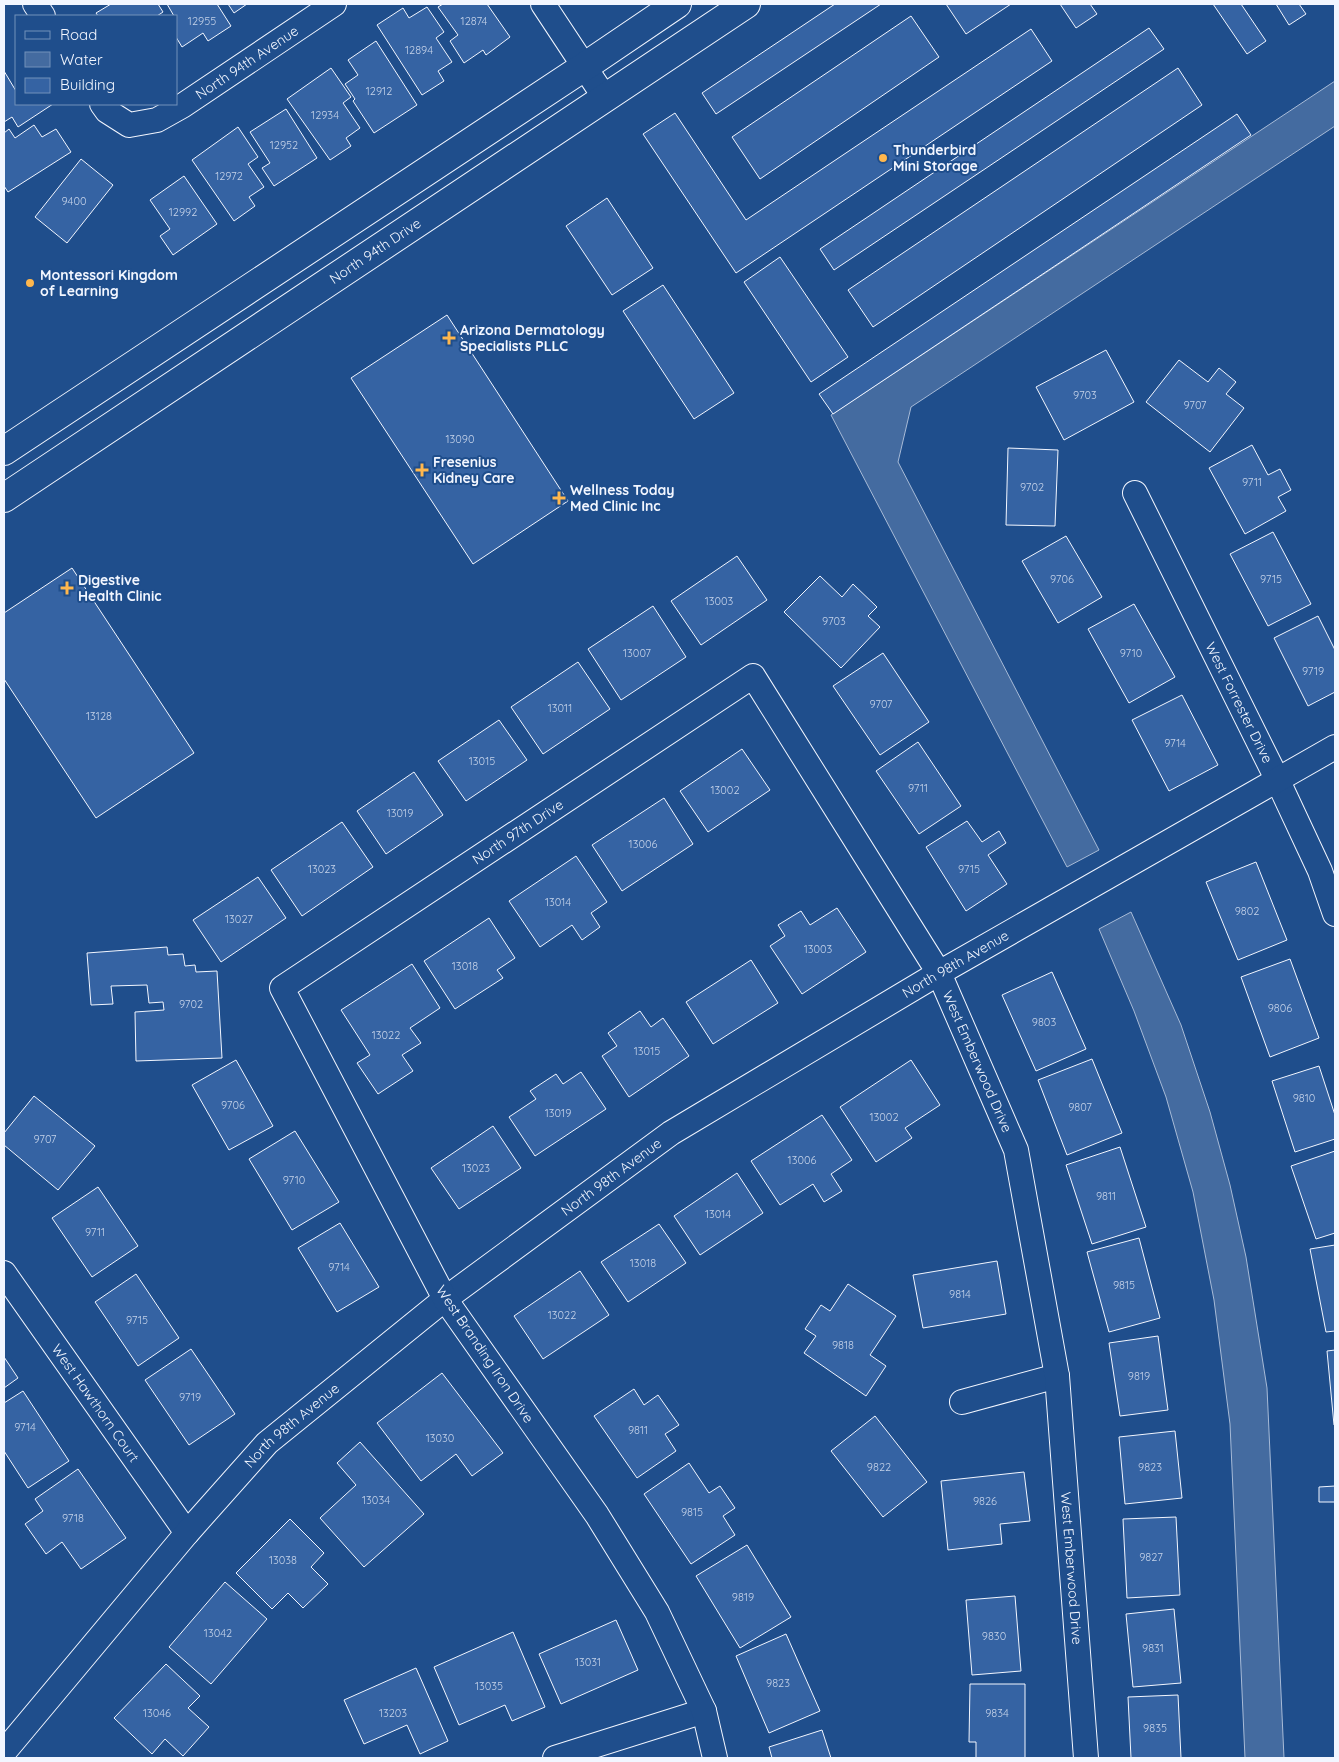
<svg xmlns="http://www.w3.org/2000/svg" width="1339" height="1762" font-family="Quicksand,sans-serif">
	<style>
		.water { fill: #446ba0; stroke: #a8bbd7 }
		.building { fill: #3563a3; stroke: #f2f6ff }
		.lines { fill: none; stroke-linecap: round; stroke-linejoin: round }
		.street-casing { stroke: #f2f6ff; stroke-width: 26 }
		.secondary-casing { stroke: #f2f6ff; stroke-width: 30 }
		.street { stroke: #1f4e8c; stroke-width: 24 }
		.secondary { stroke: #1f4e8c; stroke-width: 28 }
		.poi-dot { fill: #ffb74d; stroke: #1f4e8c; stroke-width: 2 }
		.labels { text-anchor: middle; stroke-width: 4; stroke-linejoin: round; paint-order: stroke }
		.number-label { font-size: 11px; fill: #c3d1e8 }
		.street-label { font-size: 14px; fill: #f2f6ff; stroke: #1f4e8c }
		.poi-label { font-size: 14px; font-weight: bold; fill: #f2f6ff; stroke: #1f4e8c; text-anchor: start }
	</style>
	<rect width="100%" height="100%" fill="#1f4e8c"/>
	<!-- water -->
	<g class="water">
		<path d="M1335 81V126L911 407 898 462 1099 850 1067 867 831 415Z"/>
		<path d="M1131 912 1181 1025 1210 1112 1230 1185 1246 1257 1267 1388 1284 1758H1245L1230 1424 1214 1300 1193 1192 1166 1097 1134 1011 1099 929Z"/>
	</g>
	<!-- building -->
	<g class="building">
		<path d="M111 4H158L163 12 157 16H98L96 13Z"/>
		<path d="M167 4H217L231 26 208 41 203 33 182 47 176 37V16H174Z"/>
		<path d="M228 4H247L234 13Z"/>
		<path d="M443 4H487L510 37 486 55 483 50 464 63 450 41 458 35 438 7Z"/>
		<path d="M835 4H881L716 114 702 93Z"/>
		<path d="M946 4H1011L966 34Z"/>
		<path d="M1060 4H1090L1097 14 1076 28Z"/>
		<path d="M1213 4H1241L1266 41 1247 54Z"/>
		<path d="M1276 4H1299L1306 14 1289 25Z"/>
		<path d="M427 7 444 32 436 38 452 62 438 71 444 81 422 95 377 25 403 8 409 18Z"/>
		<path d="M911 16 939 57 760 179 732 137Z"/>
		<path d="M1149 28 1164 49 834 270 820 249Z"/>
		<path d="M1031 29 1052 61 736 273 643 134 675 113 746 220Z"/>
		<path d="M376 41 417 105 374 133 353 101 355 99 345 84 358 75 348 60Z"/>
		<path d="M331 68 351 97 343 103 360 128 346 138 351 146 330 160 287 99Z"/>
		<path d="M1178 68 1202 105 873 327 848 290Z"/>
		<path d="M4 71 16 91V104H53L18 127 12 117 4 122Z"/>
		<path d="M286 109 317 158 274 186 262 168 270 163 250 132Z"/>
		<path d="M1237 114 1251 135 833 414 819 394Z"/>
		<path d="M34 125 42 137 56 129 71 152 8 192 4 186V133L9 129 15 138Z"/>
		<path d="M238 127 258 157 248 164 264 187 249 197 255 206 234 221 192 160Z"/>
		<path d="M81 159 113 185 67 243 35 217Z"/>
		<path d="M184 176 217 224 173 255 160 236 170 229 150 200Z"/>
		<path d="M607 198 653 268 612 295 566 226Z"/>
		<path d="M780 257 848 357 811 382 744 282Z"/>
		<path d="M663 285 734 393 694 419 623 311Z"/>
		<path d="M447 315 568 501 473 564 351 378Z"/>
		<path d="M1106 350 1134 402 1064 440 1036 387Z"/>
		<path d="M1179 360 1208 382 1219 368 1236 382 1226 394 1244 408 1210 452 1146 402Z"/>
		<path d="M1252 445 1268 475 1280 469 1291 490 1278 497 1286 511 1245 534 1209 468Z"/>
		<path d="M1008 448 1058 450 1055 526 1006 525Z"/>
		<path d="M1273 532 1311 604 1268 626 1230 554Z"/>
		<path d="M1066 536 1102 597 1058 623 1022 561Z"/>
		<path d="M737 556 767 600 701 645 671 601Z"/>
		<path d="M72 568 194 753 96 818 4 679V613Z"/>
		<path d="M820 576 842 597 853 584 877 607 868 616 880 627 841 668 784 612Z"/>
		<path d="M1134 604 1175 677 1129 703 1088 629Z"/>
		<path d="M653 606 686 657 621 700 588 649Z"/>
		<path d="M1318 616 1335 650V692L1308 706 1274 638Z"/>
		<path d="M883 653 929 722 880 755 833 686Z"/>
		<path d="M578 662 610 709 543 754 511 707Z"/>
		<path d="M1182 695 1218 765 1169 791 1132 720Z"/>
		<path d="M499 720 527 760 466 801 438 761Z"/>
		<path d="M918 742 961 806 919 834 876 771Z"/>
		<path d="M742 749 770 790 708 832 680 791Z"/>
		<path d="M414 772 443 815 386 854 357 811Z"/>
		<path d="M664 798 693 844 622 891 592 845Z"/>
		<path d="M967 821 982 842 999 831 1006 843 988 855 1007 884 966 911 926 847Z"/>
		<path d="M342 822 373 867 302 916 271 870Z"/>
		<path d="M576 856 607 902 591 913 600 927 582 940 572 925 540 947 509 901Z"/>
		<path d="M1256 862 1287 940 1238 960 1206 882Z"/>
		<path d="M258 877 286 918 221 962 193 920Z"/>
		<path d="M837 908 866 952 802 994 770 946 785 936 778 925 801 911 810 925Z"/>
		<path d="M489 918 515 958 497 970 503 978 455 1009 424 961Z"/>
		<path d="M167 947 168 955 183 954 185 966 195 965 196 972 217 971 222 1058 136 1061 135 1012 164 1010 163 1002 149 1003 147 985 111 986 113 1004 91 1005 87 953Z"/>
		<path d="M1290 959 1319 1038 1270 1057 1241 977Z"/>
		<path d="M751 960 778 1003 713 1044 686 1002Z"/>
		<path d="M412 964 440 1008 410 1028 421 1043 402 1055 413 1071 378 1094 357 1063 370 1055 341 1010Z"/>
		<path d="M1052 972 1086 1049 1036 1071 1002 995Z"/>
		<path d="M640 1011 651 1027 663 1018 689 1056 629 1097 602 1056 617 1046 608 1033Z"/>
		<path d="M1092 1059 1122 1133 1067 1155 1038 1080Z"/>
		<path d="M236 1060 273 1126 229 1150 192 1085Z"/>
		<path d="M911 1060 940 1105 905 1128 912 1138 876 1162 840 1107Z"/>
		<path d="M1319 1066 1335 1115V1139L1295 1152 1272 1081Z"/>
		<path d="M581 1072 606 1109 535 1156 509 1117 536 1099 530 1091 556 1074 563 1084Z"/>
		<path d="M34 1096 95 1146 58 1190 4 1145V1133Z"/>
		<path d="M822 1115 852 1160 831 1174 842 1191 824 1202 813 1184 780 1205 751 1161Z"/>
		<path d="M493 1126 521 1168 459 1209 431 1168Z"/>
		<path d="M295 1131 339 1202 292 1230 249 1159Z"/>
		<path d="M1120 1147 1146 1227 1092 1244 1066 1165Z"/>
		<path d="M1335 1151V1233L1316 1239 1291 1166Z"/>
		<path d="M737 1173 763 1213 700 1255 674 1216Z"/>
		<path d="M98 1187 138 1246 92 1277 52 1218Z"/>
		<path d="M340 1223 379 1287 337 1312 298 1248Z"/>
		<path d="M659 1224 686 1263 628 1302 601 1262Z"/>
		<path d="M1139 1238 1160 1318 1109 1332 1087 1252Z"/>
		<path d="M1335 1245V1331L1326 1332 1310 1249Z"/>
		<path d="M997 1261 1006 1314 923 1328 913 1275Z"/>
		<path d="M580 1271 609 1315 543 1359 514 1316Z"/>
		<path d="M136 1274 179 1338 138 1366 95 1302Z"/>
		<path d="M848 1284 896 1316 870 1355 886 1366 866 1396 804 1353 816 1336 805 1329 821 1305 830 1311Z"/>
		<path d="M1158 1336 1168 1410 1120 1416 1109 1343Z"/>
		<path d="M191 1349 235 1414 189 1445 145 1380Z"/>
		<path d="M1335 1350V1425H1334L1327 1351Z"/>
		<path d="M4 1357 18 1378 4 1388Z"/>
		<path d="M442 1373 503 1453 472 1476 456 1454 421 1481 377 1423Z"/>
		<path d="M634 1389 644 1405 658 1395 679 1425 665 1434 676 1451 637 1478 594 1416Z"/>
		<path d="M23 1391 69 1461 28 1488 4 1451V1403Z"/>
		<path d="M875 1416 927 1482 883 1517 831 1451Z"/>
		<path d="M1175 1431 1182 1498 1125 1504 1119 1437Z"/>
		<path d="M360 1442 424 1514 364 1567 320 1518 356 1485 337 1463Z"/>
		<path d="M689 1463 709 1493 720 1486 735 1508 723 1516 735 1535 691 1564 644 1494Z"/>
		<path d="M78 1469 126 1538 81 1569 62 1542 46 1554 25 1524 43 1511 35 1499Z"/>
		<path d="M1024 1472 1030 1521 1000 1524 1002 1544 948 1550 941 1481Z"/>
		<path d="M1335 1486V1502H1319V1487Z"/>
		<path d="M1176 1517 1180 1595 1127 1598 1123 1519Z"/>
		<path d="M290 1519 324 1553 311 1567 328 1584 303 1608 288 1593 272 1609 236 1573Z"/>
		<path d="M747 1545 791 1617 740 1648 696 1576Z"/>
		<path d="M225 1582 267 1619 211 1684 169 1647Z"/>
		<path d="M1015 1596 1021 1671 972 1675 966 1600Z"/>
		<path d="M1174 1609 1181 1683 1133 1687 1126 1614Z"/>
		<path d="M616 1620 638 1670 561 1704 539 1654Z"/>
		<path d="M513 1632 545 1707 512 1721 505 1705 459 1725 434 1667Z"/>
		<path d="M786 1634 820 1711 769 1733 736 1656Z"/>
		<path d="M166 1664 200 1696 188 1708 209 1727 183 1756 165 1739 152 1754 114 1718Z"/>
		<path d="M416 1668 448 1741 420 1754 407 1725 364 1744 344 1700Z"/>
		<path d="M970 1684H1025V1758H976V1742H969Z"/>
		<path d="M1178 1695 1181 1758H1131L1128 1697Z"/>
		<path d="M822 1730 831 1758H772L769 1747Z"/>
	</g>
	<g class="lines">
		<!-- street casing -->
		<g class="street-casing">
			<g id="street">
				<path d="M35 4 43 16"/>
				<path d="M543 4 605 98"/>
				<path id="s1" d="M102 104 107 111 129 125 157 120 182 106 334 4"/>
				<path id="s2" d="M1135 493 1278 781 1320 871 1335 914"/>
				<path id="s3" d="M4 1273 187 1533"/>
				<path d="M962 1402 1057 1376"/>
				<path id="s4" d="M4 1752 187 1533 267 1443 445 1299 671 1133 939 973 1335 747"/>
				<path d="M555 1758 704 1711"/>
				<path id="s5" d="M715 1758 704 1711 657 1612 597 1515 445 1299 282 988 753 676 939 973 1016 1150 1057 1376 1086 1758"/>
			</g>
		</g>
		<!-- secondary casing -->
		<g class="secondary-casing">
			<g id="secondary">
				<path d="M4 451 584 67 677 4"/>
				<path id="s6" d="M4 498 746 4"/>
			</g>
		</g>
		<!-- street -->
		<use href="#street" class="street"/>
		<!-- secondary -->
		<use href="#secondary" class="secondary"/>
	</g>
	<!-- markers -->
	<g class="poi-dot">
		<circle cx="883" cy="158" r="5"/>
		<circle cx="30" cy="283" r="5"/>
		<path d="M446.5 330.5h5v5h5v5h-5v5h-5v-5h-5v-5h5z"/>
		<path d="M419.5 462.5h5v5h5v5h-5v5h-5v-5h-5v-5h5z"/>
		<path d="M556.5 490.5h5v5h5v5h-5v5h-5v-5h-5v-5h5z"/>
		<path d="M64.5 580.5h5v5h5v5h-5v5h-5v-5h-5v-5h5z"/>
	</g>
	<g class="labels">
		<!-- number labels -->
		<g class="number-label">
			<text x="202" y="25">12955</text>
			<text x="474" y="25">12874</text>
			<text x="419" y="54">12894</text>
			<text x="379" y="95">12912</text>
			<text x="325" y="119">12934</text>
			<text x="284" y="149">12952</text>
			<text x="229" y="180">12972</text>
			<text x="74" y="205">9400</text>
			<text x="183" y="216">12992</text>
			<text x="1085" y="399">9703</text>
			<text x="1195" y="409">9707</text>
			<text x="460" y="443">13090</text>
			<text x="1252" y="486">9711</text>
			<text x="1032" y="491">9702</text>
			<text x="1062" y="583">9706</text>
			<text x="1271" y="583">9715</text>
			<text x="719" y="605">13003</text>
			<text x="834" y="625">9703</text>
			<text x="637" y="657">13007</text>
			<text x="1131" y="657">9710</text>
			<text x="1313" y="675">9719</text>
			<text x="881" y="708">9707</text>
			<text x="560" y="712">13011</text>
			<text x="99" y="720">13128</text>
			<text x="1175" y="747">9714</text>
			<text x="482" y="765">13015</text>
			<text x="918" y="792">9711</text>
			<text x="725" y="794">13002</text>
			<text x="400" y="817">13019</text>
			<text x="643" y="848">13006</text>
			<text x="322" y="873">13023</text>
			<text x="969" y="873">9715</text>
			<text x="558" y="906">13014</text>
			<text x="1247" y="915">9802</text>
			<text x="239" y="923">13027</text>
			<text x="818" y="953">13003</text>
			<text x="465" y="970">13018</text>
			<text x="191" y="1008">9702</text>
			<text x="1280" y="1012">9806</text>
			<text x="1044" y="1026">9803</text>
			<text x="386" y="1039">13022</text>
			<text x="647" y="1055">13015</text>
			<text x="1304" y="1102">9810</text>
			<text x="233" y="1109">9706</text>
			<text x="1080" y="1111">9807</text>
			<text x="558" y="1117">13019</text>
			<text x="884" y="1121">13002</text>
			<text x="45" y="1143">9707</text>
			<text x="802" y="1164">13006</text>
			<text x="476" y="1172">13023</text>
			<text x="294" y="1184">9710</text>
			<text x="1106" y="1200">9811</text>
			<text x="718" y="1218">13014</text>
			<text x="95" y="1236">9711</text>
			<text x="643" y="1267">13018</text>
			<text x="339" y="1271">9714</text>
			<text x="1124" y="1289">9815</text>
			<text x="960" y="1298">9814</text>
			<text x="562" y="1319">13022</text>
			<text x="137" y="1324">9715</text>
			<text x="843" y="1349">9818</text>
			<text x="1139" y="1380">9819</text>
			<text x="190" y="1401">9719</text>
			<text x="25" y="1431">9714</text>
			<text x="638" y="1434">9811</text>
			<text x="440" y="1442">13030</text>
			<text x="879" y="1471">9822</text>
			<text x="1150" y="1471">9823</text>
			<text x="376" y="1504">13034</text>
			<text x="985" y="1505">9826</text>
			<text x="692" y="1516">9815</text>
			<text x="73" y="1522">9718</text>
			<text x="1151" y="1561">9827</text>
			<text x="283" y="1564">13038</text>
			<text x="743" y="1601">9819</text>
			<text x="218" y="1637">13042</text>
			<text x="994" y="1640">9830</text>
			<text x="1153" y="1652">9831</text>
			<text x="588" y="1666">13031</text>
			<text x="778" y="1687">9823</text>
			<text x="489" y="1690">13035</text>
			<text x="157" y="1717">13046</text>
			<text x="393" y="1717">13203</text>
			<text x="997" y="1717">9834</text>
			<text x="1155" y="1732">9835</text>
		</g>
		<!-- street labels -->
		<g class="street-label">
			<text dy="5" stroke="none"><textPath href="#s1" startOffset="170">North 94th Avenue</textPath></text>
			<text dy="5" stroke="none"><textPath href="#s6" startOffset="446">North 94th Drive</textPath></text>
			<text dy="5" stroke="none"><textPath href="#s2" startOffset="234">West Forrester Drive</textPath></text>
			<text dy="5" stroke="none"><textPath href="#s5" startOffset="1170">North 97th Drive</textPath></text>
			<text dy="5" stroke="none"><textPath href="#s4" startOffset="1246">North 98th Avenue</textPath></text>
			<text dy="5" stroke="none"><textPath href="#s5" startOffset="1899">West Emberwood Drive</textPath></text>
			<text dy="5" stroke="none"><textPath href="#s4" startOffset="841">North 98th Avenue</textPath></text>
			<text transform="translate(485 1354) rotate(56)" y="5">West Branding Iron Drive</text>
			<text dy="5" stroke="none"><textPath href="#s3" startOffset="159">West Hawthorn Court</textPath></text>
			<text dy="5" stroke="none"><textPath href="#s4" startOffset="436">North 98th Avenue</textPath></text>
			<text dy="5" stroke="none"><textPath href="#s5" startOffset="2418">West Emberwood Drive</textPath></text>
		</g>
		<!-- poi labels -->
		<g class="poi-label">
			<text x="893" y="155">Thunderbird<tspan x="893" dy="16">Mini Storage</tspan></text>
			<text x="40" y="280">Montessori Kingdom<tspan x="40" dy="16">of Learning</tspan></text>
			<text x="460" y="335">Arizona Dermatology<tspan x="460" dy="16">Specialists PLLC</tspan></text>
			<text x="433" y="467">Fresenius<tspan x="433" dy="16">Kidney Care</tspan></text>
			<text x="570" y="495">Wellness Today<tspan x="570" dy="16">Med Clinic Inc</tspan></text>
			<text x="78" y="585">Digestive<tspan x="78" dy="16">Health Clinic</tspan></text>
		</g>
	</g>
	<!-- border -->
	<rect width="1339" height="1762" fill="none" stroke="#f2f6ff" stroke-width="10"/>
	<!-- legend -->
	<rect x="15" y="15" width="162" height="90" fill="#1f4e8c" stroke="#7391ba"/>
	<rect x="25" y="31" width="25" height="8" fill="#1f4e8c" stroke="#7391ba"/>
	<text x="60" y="40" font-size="15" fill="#f2f6ff">Road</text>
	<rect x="25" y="52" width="25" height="15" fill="#446ba0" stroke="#7391ba"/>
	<text x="60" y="65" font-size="15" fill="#f2f6ff">Water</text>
	<rect x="25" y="78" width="25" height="15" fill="#3563a3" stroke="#7391ba"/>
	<text x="60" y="90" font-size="15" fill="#f2f6ff">Building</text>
</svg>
